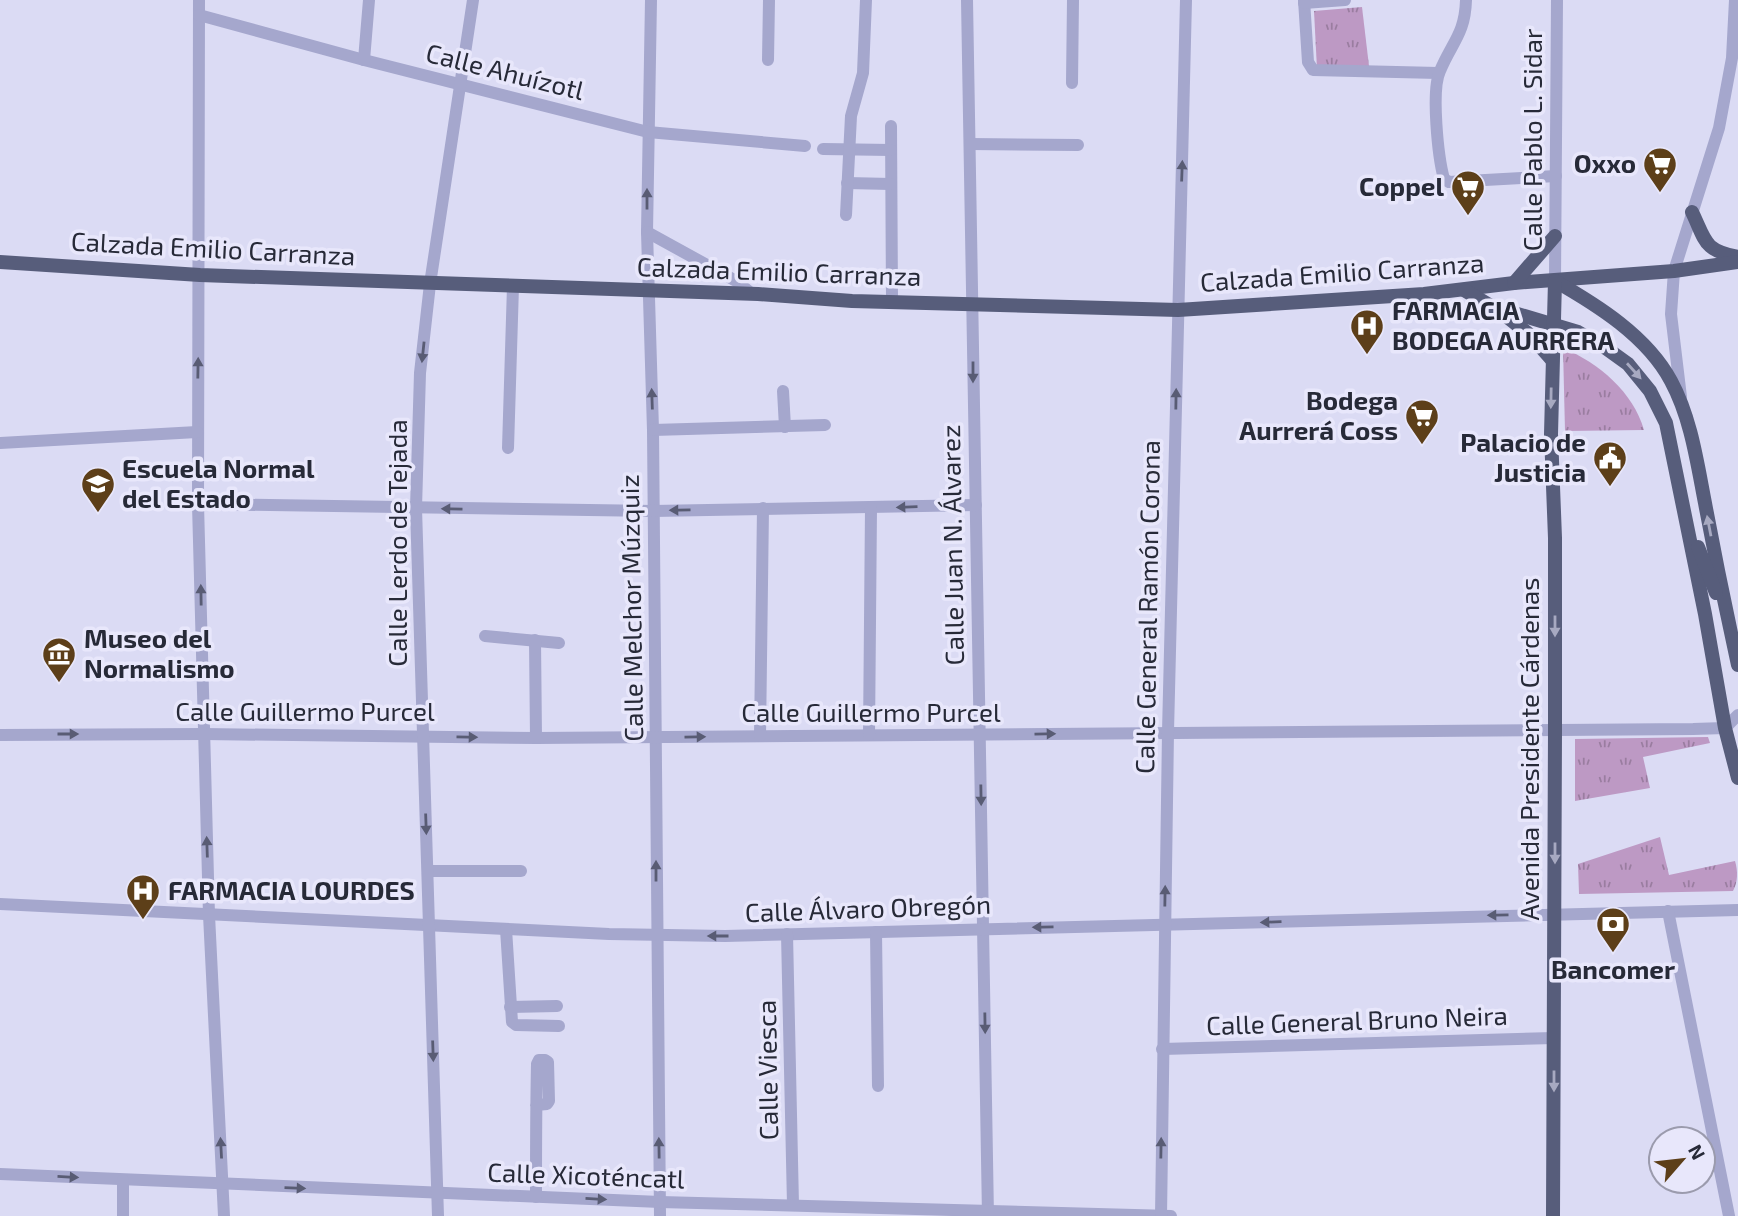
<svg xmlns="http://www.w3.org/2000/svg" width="1738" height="1216" font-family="'Exo 2',sans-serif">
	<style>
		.park { fill: url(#park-tufts) }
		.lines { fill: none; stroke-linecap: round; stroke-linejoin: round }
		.minor { stroke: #a5a7cd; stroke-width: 12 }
		.major { stroke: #575d7b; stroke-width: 14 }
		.oneway { fill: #595c74 }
		.oneway2 { fill: #a7a9c1 }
		.labels { text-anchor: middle; stroke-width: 7; stroke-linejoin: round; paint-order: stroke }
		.street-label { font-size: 26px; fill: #272a38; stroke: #e8e7fb }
		.poi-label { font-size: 26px; font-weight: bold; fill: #272a38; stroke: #e8e7fb; text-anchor: end }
	</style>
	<defs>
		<pattern id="park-tufts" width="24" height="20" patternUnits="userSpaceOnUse" patternTransform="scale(1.75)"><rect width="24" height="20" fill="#bd99c4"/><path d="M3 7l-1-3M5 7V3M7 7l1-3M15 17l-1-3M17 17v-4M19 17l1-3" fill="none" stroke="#9a7da0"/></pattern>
	</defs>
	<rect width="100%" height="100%" fill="#dbdbf4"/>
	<!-- park -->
	<g class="park">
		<path d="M1362 7 1369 66 1317 69 1314 11Z"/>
		<path d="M1563 348C1599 363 1633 392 1644 430L1565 431Z"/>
		<path d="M1708 737 1710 743 1643 757 1650 788 1575 801V739Z"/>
		<path d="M1660 837 1669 875 1735 861C1738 871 1738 882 1733 891L1579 894 1578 864Z"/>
	</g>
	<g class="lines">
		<!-- minor -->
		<g class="minor">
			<path d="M199 0 198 504 209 915 224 1216"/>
			<path d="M651 0 647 232 653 430 660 1216"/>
			<path d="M967 0 988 1216"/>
			<path d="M1304 0 1308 62 1313 70 1438 73"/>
			<path d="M1466 0C1465 34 1452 42 1440 71 1431 90 1438 157 1444 179L1449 182 1556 176"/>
			<path d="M1304 3 1345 0"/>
			<path d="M199 15 364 60 648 132 805 146"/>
			<path d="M364 60 369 0"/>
			<path d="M768 60 769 0"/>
			<path d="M1072 83 1073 0"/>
			<path d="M891 126 892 300"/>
			<path d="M970 144 1078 145"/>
			<path d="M823 149 891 150"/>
			<path d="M847 183 891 184"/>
			<path d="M846 215 851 116 863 73 866 0"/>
			<path d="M647 232 736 281 752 294"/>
			<path d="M1555 281 1557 0"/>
			<path d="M783 391 785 427"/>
			<path d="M1681 397 1671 314 1674 271 1719 128 1732 58 1735 0"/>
			<path d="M653 430 825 425"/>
			<path d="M0 443 197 432"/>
			<path d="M508 448 513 286"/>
			<path d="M198 504 653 511 976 505"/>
			<path d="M485 636 559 643"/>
			<path d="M535 640 536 738"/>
			<path d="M0 735 204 734 536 738 1693 729 1725 728 1738 715"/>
			<path d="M869 735 871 508"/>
			<path d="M760 736 763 508"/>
			<path d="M428 871H521"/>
			<path d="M0 904 609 934 725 936 1738 910"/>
			<path d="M1668 911 1729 1216"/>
			<path d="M506 929 512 1022 516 1025 559 1026"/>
			<path d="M876 932 878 1086"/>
			<path d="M787 934 793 1205"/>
			<path d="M510 1007 557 1006"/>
			<path d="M1162 1049 1554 1038"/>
			<path d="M0 1174 660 1202 1171 1216"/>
			<path d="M123 1180V1216"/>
			<path d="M536 1197C536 1152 536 1108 537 1064L539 1060H545L548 1062 549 1101 547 1104 536 1105"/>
			<path d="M438 1216 416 508 420 373 430 284 473 0"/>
			<path d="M1161 1216 1168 732 1186 0"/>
		</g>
		<!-- major -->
		<g class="major">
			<path d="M1692 212C1706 241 1703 250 1738 257"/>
			<path d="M0 262 200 275 758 294 852 301 1178 310 1424 294 1514 283 1674 271 1738 262"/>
			<path d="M1555 281C1597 305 1647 336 1671 381 1691 418 1697 462 1705 503 1715 557 1726 611 1738 665"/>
			<path d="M1514 283 1555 236"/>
			<path d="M1464 290 1491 306 1578 332 1603 346 1628 364 1650 391 1666 423 1705 614 1725 728 1738 778"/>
			<path d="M1501 312 1530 335 1552 360"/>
			<path d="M1698 547 1716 593"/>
			<path d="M1553 1216 1555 730V538L1551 434 1555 281"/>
		</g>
	</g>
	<!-- one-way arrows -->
	<defs><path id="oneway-solid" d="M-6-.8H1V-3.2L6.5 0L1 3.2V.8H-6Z" transform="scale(1.75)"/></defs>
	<g class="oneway">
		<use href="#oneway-solid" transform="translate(1182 171) rotate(-88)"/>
		<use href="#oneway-solid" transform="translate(647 199) rotate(-90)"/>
		<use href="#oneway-solid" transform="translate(423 352) rotate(96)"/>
		<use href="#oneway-solid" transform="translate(198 368) rotate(-89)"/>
		<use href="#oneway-solid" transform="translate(973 372) rotate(90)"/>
		<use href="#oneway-solid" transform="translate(652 399) rotate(-92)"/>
		<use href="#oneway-solid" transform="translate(1176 399) rotate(-89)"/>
		<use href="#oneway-solid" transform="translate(907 507) rotate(178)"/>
		<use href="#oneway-solid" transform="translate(452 509) rotate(-179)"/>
		<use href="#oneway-solid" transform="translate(680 510) rotate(179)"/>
		<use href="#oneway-solid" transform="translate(201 595) rotate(-91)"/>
		<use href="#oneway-solid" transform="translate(68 734)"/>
		<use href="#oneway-solid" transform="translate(1045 734) rotate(-1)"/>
		<use href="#oneway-solid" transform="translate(467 737) rotate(1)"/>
		<use href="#oneway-solid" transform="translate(695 737) rotate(-1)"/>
		<use href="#oneway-solid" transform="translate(981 795) rotate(89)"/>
		<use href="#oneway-solid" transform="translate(426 824) rotate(88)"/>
		<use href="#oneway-solid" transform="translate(207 847) rotate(-92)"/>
		<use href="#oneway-solid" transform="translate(656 871) rotate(-90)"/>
		<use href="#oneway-solid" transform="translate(1165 896) rotate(-89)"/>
		<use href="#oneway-solid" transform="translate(1498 915) rotate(179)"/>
		<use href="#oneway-solid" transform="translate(1271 922) rotate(178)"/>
		<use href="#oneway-solid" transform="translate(1043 927) rotate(179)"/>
		<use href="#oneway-solid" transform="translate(718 936) rotate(-180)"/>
		<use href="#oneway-solid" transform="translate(985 1023) rotate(89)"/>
		<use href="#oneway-solid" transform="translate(433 1051) rotate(88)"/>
		<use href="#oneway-solid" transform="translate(221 1148) rotate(-93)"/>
		<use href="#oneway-solid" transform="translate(659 1148) rotate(-91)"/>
		<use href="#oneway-solid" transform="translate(1161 1148) rotate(-89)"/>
		<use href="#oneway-solid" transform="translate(68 1177) rotate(3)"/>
		<use href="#oneway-solid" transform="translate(295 1188) rotate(2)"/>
		<use href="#oneway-solid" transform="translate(596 1199) rotate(3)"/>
	</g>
	<g class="oneway2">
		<use href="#oneway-solid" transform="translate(1634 371) rotate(48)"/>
		<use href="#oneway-solid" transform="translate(1551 398) rotate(91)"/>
		<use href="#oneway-solid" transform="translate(1709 526) rotate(-101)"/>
		<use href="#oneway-solid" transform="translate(1555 626) rotate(90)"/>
		<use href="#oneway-solid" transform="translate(1555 853) rotate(90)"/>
		<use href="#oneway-solid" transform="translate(1554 1081) rotate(90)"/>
	</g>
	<!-- icons -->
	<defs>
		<g id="supermarket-pin" transform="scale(1.75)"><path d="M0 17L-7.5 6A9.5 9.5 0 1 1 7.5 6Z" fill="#5d3f19" stroke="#e8e7fb"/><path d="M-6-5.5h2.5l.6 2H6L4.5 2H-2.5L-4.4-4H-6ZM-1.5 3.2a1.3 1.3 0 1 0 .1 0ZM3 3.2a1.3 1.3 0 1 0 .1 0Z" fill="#fff"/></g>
		<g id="hospital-pin" transform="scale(1.75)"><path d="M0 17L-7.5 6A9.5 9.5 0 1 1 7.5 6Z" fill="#5d3f19" stroke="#e8e7fb"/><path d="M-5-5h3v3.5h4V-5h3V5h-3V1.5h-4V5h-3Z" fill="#fff"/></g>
		<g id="civic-pin" transform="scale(1.75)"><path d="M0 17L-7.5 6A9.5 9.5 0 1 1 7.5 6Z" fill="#5d3f19" stroke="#e8e7fb"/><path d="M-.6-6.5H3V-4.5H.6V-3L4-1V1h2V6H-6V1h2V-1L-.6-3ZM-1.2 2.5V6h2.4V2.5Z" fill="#fff"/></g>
		<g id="university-pin" transform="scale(1.75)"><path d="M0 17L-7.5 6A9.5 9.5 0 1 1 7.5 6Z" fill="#5d3f19" stroke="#e8e7fb"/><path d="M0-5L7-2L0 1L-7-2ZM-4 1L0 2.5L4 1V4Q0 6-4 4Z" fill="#fff"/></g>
		<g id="museum-pin" transform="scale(1.75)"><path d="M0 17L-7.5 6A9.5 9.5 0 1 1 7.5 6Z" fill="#5d3f19" stroke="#e8e7fb"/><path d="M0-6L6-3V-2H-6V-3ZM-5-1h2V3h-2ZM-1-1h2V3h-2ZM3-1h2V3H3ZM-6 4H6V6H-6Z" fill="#fff"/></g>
		<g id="bank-pin" transform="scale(1.75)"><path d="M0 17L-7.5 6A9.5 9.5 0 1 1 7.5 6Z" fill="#5d3f19" stroke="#e8e7fb"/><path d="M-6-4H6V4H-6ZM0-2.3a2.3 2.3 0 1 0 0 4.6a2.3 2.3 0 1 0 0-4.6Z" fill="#fff"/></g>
	</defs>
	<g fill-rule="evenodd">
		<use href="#supermarket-pin" x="1660" y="164"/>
		<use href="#supermarket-pin" x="1468" y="187"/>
		<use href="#hospital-pin" x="1367" y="326"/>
		<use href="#supermarket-pin" x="1422" y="416"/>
		<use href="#civic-pin" x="1610" y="458"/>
		<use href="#university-pin" x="98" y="484"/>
		<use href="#museum-pin" x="59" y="654"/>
		<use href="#hospital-pin" x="143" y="891"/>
		<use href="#bank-pin" x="1613" y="924"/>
	</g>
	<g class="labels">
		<!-- street labels -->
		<g class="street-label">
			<text transform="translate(505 72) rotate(14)" y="9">Calle Ahuízotl</text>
			<text transform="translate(1533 140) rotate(-90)" y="9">Calle Pablo L. Sidar</text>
			<text transform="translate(213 249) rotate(3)" y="9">Calzada Emilio Carranza</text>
			<text transform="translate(779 272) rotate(2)" y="9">Calzada Emilio Carranza</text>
			<text transform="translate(1342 273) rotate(-4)" y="9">Calzada Emilio Carranza</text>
			<text transform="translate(398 543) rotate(-90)" y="9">Calle Lerdo de Tejada</text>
			<text transform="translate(953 545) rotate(-91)" y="9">Calle Juan N. Álvarez</text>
			<text transform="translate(1148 607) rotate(-89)" y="9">Calle General Ramón Corona</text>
			<text transform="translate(632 608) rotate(-91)" y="9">Calle Melchor Múzquiz</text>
			<text x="305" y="721">Calle Guillermo Purcel</text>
			<text x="871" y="722">Calle Guillermo Purcel</text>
			<text transform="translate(1530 749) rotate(-90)" y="9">Avenida Presidente Cárdenas</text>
			<text transform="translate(868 909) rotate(-2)" y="9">Calle Álvaro Obregón</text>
			<text transform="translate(1357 1021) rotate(-2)" y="9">Calle General Bruno Neira</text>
			<text transform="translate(768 1070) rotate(-91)" y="9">Calle Viesca</text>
			<text transform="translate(586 1176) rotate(2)" y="9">Calle Xicoténcatl</text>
		</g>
		<!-- poi labels -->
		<g class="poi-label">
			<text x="1636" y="173">Oxxo</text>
			<text x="1444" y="196">Coppel</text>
			<text x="1392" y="320" text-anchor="start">FARMACIA<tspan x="1392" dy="30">BODEGA AURRERA</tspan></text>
			<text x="1398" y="410">Bodega<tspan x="1398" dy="30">Aurrerá Coss</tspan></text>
			<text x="1586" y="452">Palacio de<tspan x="1586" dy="30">Justicia</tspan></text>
			<text x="122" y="478" text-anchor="start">Escuela Normal<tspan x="122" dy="30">del Estado</tspan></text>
			<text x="84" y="648" text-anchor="start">Museo del<tspan x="84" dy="30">Normalismo</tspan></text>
			<text x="168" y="900" text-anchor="start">FARMACIA LOURDES</text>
			<text x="1613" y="979" text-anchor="middle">Bancomer</text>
		</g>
	</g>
	<!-- north arrow -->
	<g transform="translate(1682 1160) rotate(62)"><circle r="33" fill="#e8e7fb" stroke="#9b9bad" stroke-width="2"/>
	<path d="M0-5L12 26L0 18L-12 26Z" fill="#5d3f19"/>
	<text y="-10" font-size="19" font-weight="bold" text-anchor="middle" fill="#272a38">N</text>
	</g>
</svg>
